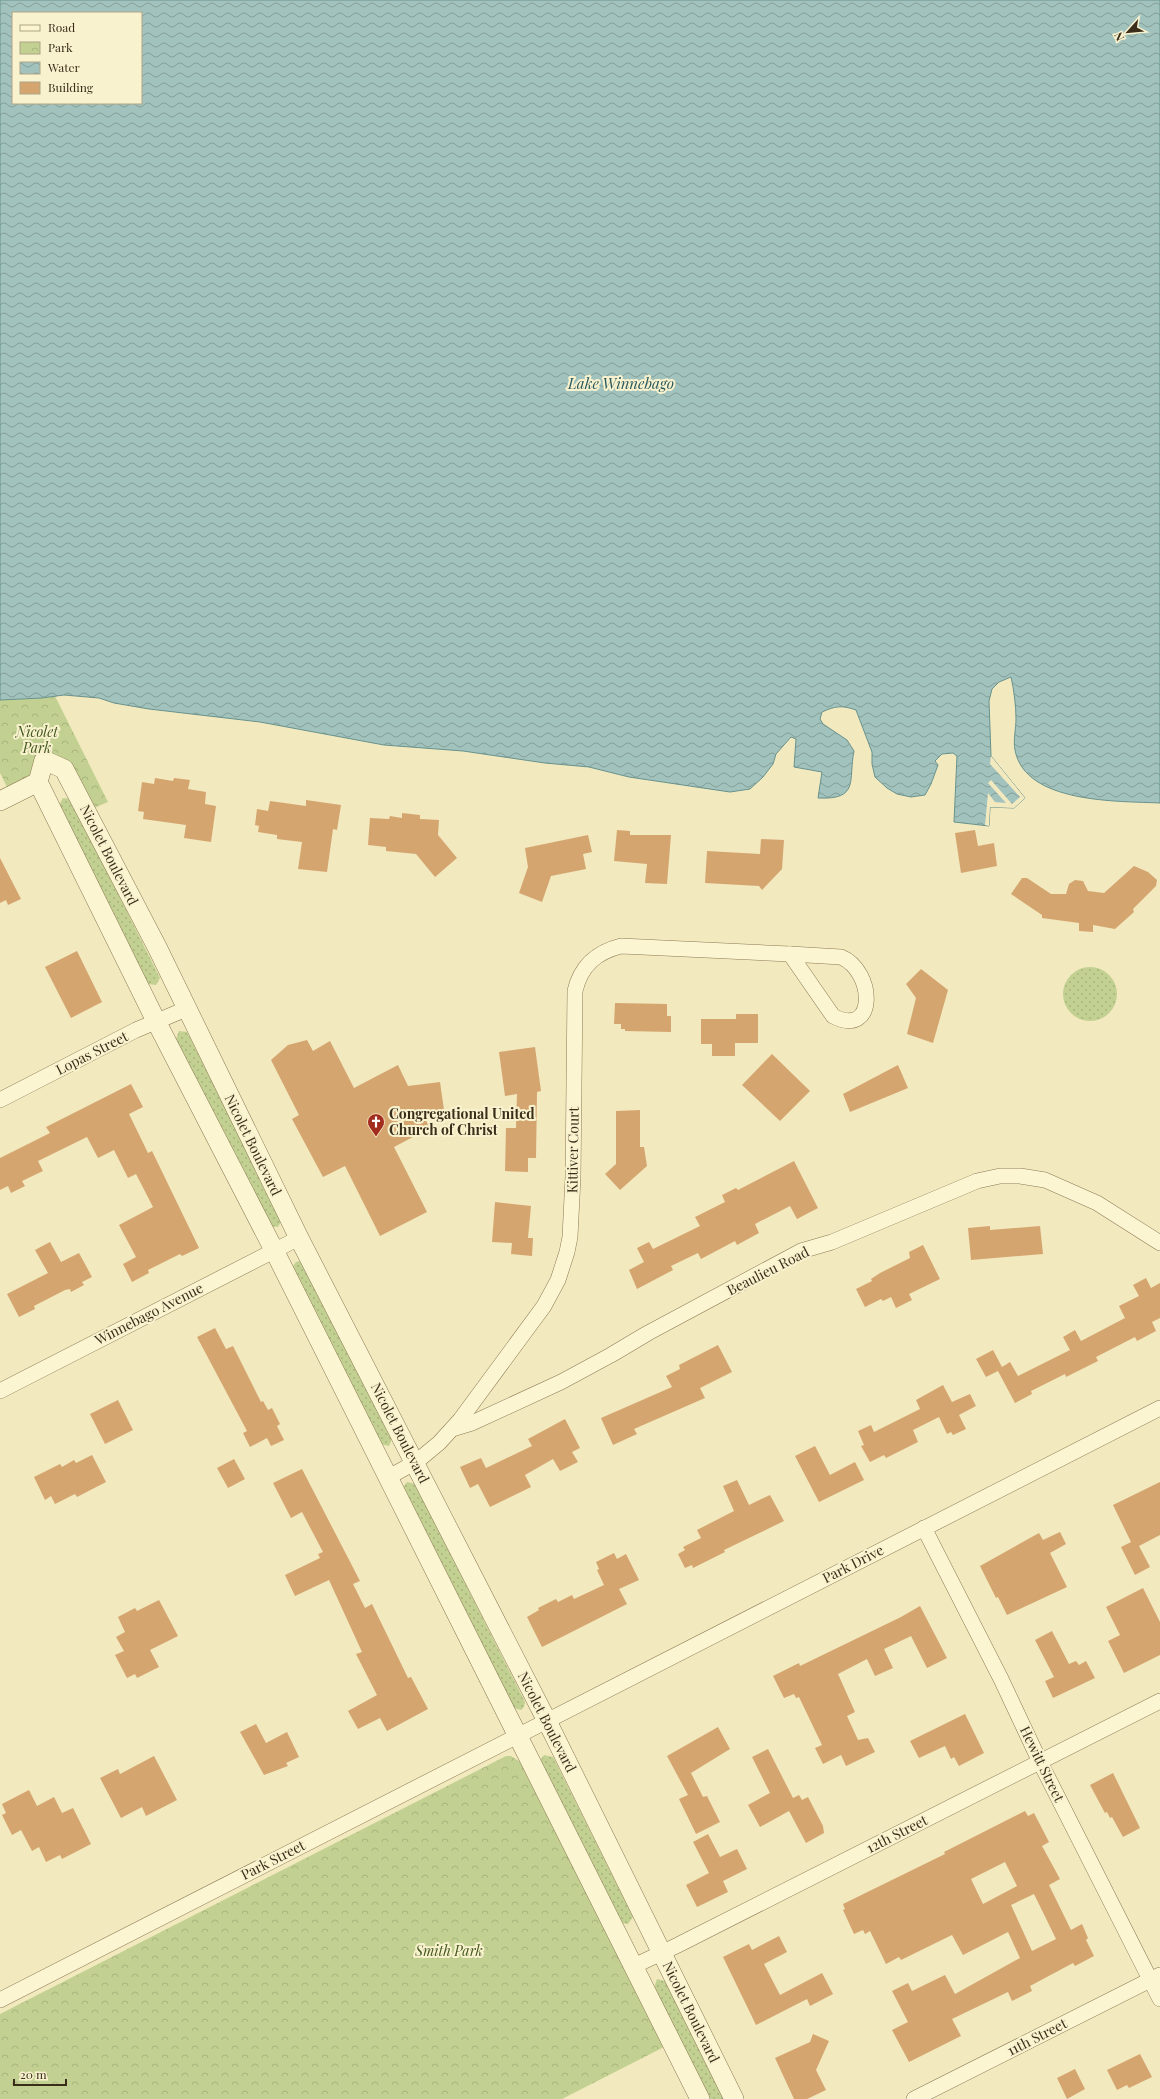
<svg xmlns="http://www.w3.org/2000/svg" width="1160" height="2099" font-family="'Playfair Display',serif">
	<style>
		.grass { fill: url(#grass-dots) }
		.park { fill: url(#park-crowns) }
		.water { fill: url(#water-waves); stroke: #68928d; fill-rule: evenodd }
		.pier { fill: #f2e9be }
		.building { fill: #d5a570; fill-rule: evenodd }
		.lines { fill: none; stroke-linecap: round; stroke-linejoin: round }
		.minor-casing { stroke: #8d7955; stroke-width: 16 }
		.tertiary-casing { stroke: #8d7955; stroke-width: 20 }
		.minor { stroke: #fcf5d2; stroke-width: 15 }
		.tertiary { stroke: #fcf5d2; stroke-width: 19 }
		.labels { text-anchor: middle; stroke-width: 4; stroke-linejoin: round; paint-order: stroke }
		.park-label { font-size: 14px; font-style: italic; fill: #44591f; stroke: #f9f2ce }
		.street-label { font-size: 14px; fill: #3a2e1b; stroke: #f9f2ce }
		.poi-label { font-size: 14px; font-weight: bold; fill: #3a2e1b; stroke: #f9f2ce; text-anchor: start }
		.water-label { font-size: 15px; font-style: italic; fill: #28595c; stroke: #f9f2ce }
	</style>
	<defs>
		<pattern id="grass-dots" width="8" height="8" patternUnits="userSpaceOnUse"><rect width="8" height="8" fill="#c2d191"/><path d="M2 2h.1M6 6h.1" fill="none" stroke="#a7b47c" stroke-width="1.8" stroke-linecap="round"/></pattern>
		<pattern id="park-crowns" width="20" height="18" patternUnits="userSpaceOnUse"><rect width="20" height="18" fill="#c2d191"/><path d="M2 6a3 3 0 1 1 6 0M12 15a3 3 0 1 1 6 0" fill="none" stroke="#a7b47c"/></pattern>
		<pattern id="water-waves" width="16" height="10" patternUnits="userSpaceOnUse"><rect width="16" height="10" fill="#a2c3bd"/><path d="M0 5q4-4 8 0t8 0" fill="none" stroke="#859f99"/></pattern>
	</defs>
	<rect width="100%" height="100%" fill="#f2e9be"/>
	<!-- grass -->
	<g class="grass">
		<path d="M63 798 71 799 160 978 156 985 148 984 59 805Z"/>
		<circle cx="1090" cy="994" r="27"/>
		<path d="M179 1031 187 1032 282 1220 278 1227 270 1226 176 1039Z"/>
		<path d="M300 1261 392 1439 389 1446 380 1444 292 1271 293 1266 296 1262Z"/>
		<path d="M407 1482 415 1484 525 1702 524 1707 521 1710 514 1708 404 1492V1486Z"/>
		<path d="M544 1755 553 1757 633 1917 628 1924 620 1923 541 1765V1759Z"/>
		<path d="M657 1979 665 1981 725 2099H710L654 1988Z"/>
	</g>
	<!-- park -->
	<g class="park">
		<path d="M55 696 108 802 94 808 58 773 30 779 8 789 0 773V700L42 698Z"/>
		<path d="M506 1756H511L520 1762 664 2047 562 2099H0V2014Z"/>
	</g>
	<!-- water -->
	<path class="water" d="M0 0H1160V803C1119 801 1025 804 1015 750 1013 740 1016 729 1016 719 1016 706 1014 690 1011 677L999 682 992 689 989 701 991 756 1025 798 1014 808 990 807 989 826 954 822 957 756 953 753 942 754 935 761 938 765 931 784 925 795 911 797 897 794 887 788 875 777 872 764V752L856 710C842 705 835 706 822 712L820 719 823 724 847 740 854 751C848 780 860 800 818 798L822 772 794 767 796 739 791 737 776 754 773 764 763 777 750 789 730 792 629 777 589 767 545 763 463 751 384 745 260 722 149 709 114 703 99 698 64 695 42 698 0 700ZM13 13H141V103H13Z"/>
	<!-- pier -->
	<path class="pier" d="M991 756 1025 798 1014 808 990 807 989 826 985 825 988 793 995 802 1006 803 988 783 991 780 1012 804 1020 797 990 764Z"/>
	<!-- building -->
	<g class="building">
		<path d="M155 778 173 781 174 778 190 780 188 789 206 792 205 804 216 806 211 842 184 838 186 825 143 819 144 812 138 811 142 782 154 784Z"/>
		<path d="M306 800 341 805 337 830 333 829 327 872 298 869 302 842 277 839V835L258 832 259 826 255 825 257 809 268 811 270 801 306 806Z"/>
		<path d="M402 813 420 815V819L439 820 438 835 457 858 435 877 416 854 386 851V847L368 845 370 818 389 819 390 816 402 818Z"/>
		<path d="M617 830 630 831V835H671L667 884 645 883 647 864 614 861Z"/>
		<path d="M975 830 978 846 994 843 997 866 961 873 955 833Z"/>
		<path d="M588 835 592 852 583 854 586 869 551 876 542 902 519 893 528 867 525 848Z"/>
		<path d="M761 839 784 840 782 869 762 890 759 886 705 883 707 851 760 854Z"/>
		<path d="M0 858 21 899 8 905 6 900 0 903Z"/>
		<path d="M1134 866 1148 872 1157 880 1156 886 1133 909 1134 912 1115 929 1093 925V932L1079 931V923L1042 918V915L1011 894 1022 878H1027L1051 894H1066L1069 884 1075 880 1083 881 1088 891 1104 893Z"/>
		<path d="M77 951 102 1002 71 1018 45 967Z"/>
		<path d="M921 969 948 990 933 1043 907 1034 916 998 906 984Z"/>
		<path d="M615 1003 667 1004V1016H671V1032L625 1031V1029H621V1024H614Z"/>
		<path d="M736 1014H758V1043H735V1056H712V1044H701V1019H736Z"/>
		<path d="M307 1040 313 1051 330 1041 354 1088 398 1065 408 1086 440 1082 444 1110 422 1113 430 1128 394 1147 427 1212 380 1236 345 1166 323 1177 292 1119 299 1115 271 1060 288 1045Z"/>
		<path d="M535 1047 541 1091 537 1092 536 1158H528V1172L505 1171 506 1128H516L517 1094 505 1096 499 1052Z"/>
		<path d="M772 1054 810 1091 780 1121 742 1085Z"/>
		<path d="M898 1065 908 1088 850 1112 843 1094Z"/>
		<path d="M131 1084 143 1107 129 1114 148 1153 152 1151 199 1248 182 1256 180 1254 148 1270 149 1273 132 1282 123 1264 136 1257 119 1225 153 1207 136 1174 128 1178 114 1150 98 1158 87 1137 38 1161 43 1171 22 1181 25 1186 11 1193 8 1186 0 1190V1158L50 1133 46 1127Z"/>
		<path d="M640 1110V1147H644L647 1166 620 1190 605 1174 616 1164V1111Z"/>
		<path d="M794 1161 818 1208 797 1219 790 1206 755 1224 759 1233 737 1245 735 1241 701 1259 698 1253 671 1266 673 1270 637 1289 629 1270 644 1262 637 1248 649 1242 653 1249 700 1226 695 1217 725 1202 722 1195 736 1188 738 1190Z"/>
		<path d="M495 1202 531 1206 528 1238H533L532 1256 511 1254 512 1243 492 1242Z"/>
		<path d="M990 1226V1230L1040 1226 1043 1254 971 1260 968 1228Z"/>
		<path d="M50 1242 61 1262 79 1253 92 1277 82 1282 84 1285 71 1292 70 1289 65 1290 34 1306 35 1309 19 1317 7 1294 48 1273 35 1250Z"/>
		<path d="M923 1245 940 1279 909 1294 912 1300 896 1308 891 1297 883 1301 881 1299 865 1307 856 1289 872 1281 871 1279 880 1273 910 1258 909 1252Z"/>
		<path d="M1146 1278 1151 1288 1160 1283V1318L1152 1322 1156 1331 1137 1341 1135 1337 1096 1357 1098 1361 1066 1377 1065 1374 1031 1391 1032 1394 1015 1403 998 1371 986 1377 976 1359 993 1350 1002 1367 1010 1362 1018 1376 1070 1350 1063 1337 1075 1330 1081 1341 1125 1318 1119 1306 1139 1296 1133 1285Z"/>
		<path d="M215 1328 226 1349 233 1346 261 1402 263 1401 268 1410 272 1408 280 1424 277 1426 284 1440 271 1446 267 1438 250 1447 243 1433 247 1431 197 1337Z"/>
		<path d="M718 1345 732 1372 700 1388 705 1398 634 1429 637 1434 613 1445 601 1418 672 1387 666 1376 680 1369 679 1365Z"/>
		<path d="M943 1385 952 1402 970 1394 976 1406 959 1415 966 1429 953 1435 951 1432 947 1434 939 1417 913 1430 918 1442 886 1458 884 1455 870 1462 861 1446 864 1445 858 1431 871 1425 874 1432 920 1409 916 1400Z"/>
		<path d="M118 1400 133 1430 105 1444 90 1414Z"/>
		<path d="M565 1419 580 1448 572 1452 578 1462 560 1471 553 1459 525 1475 531 1487 490 1507 478 1484 470 1488 460 1467 481 1458 486 1468 532 1446 528 1439Z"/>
		<path d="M815 1446 830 1475 855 1462 864 1480 819 1502 795 1456Z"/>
		<path d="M92 1455 106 1482 77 1497 75 1494 55 1504 51 1496 45 1500 34 1477 60 1464 62 1467 74 1460 76 1463Z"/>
		<path d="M234 1459 245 1479 228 1488 217 1468Z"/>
		<path d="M302 1469 360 1581 353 1584 365 1608 372 1604 408 1678 411 1677 428 1709 387 1731 380 1718 358 1729 348 1711 377 1695 356 1654 362 1652 329 1580 295 1596 285 1575 320 1558 318 1554 323 1552 302 1512 291 1518 273 1483Z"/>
		<path d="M737 1480 749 1505 770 1495 784 1521 724 1550 725 1552 693 1568 692 1565 685 1568 678 1554 685 1550 683 1547 701 1538 697 1530 734 1511 723 1486Z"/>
		<path d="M1160 1482V1535L1139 1546 1150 1567 1135 1575 1121 1547 1131 1542 1113 1505Z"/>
		<path d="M1060 1532 1066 1544 1050 1553 1067 1587 1007 1615 998 1597 996 1598 980 1566 1039 1533 1043 1540Z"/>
		<path d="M614 1553 617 1559 626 1554 639 1580 619 1589 627 1604 542 1647 527 1617 539 1610 538 1608 556 1599 558 1602 572 1595 574 1599 604 1585 597 1570 599 1569 596 1562Z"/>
		<path d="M1143 1588 1160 1622V1655L1124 1673 1108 1641 1120 1635 1106 1607Z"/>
		<path d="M159 1600 178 1636 150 1650 159 1667 137 1678 135 1674 127 1678 115 1655 124 1651 116 1637 125 1632 118 1617 135 1608 137 1611Z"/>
		<path d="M920 1606 947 1658 927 1668 911 1636 884 1649 893 1668 875 1676 867 1659 838 1674 855 1712 847 1716 858 1740 868 1738 875 1752 846 1766 841 1755 823 1764 815 1748 822 1745 799 1697 796 1698 794 1694 784 1698 773 1676 799 1663 800 1666 901 1617Z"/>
		<path d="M1052 1631 1069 1664 1076 1661 1079 1665 1086 1661 1095 1678 1053 1698 1045 1681 1054 1677 1035 1640Z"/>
		<path d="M965 1714 984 1753 959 1766 954 1757 951 1759 945 1746 919 1758 910 1741Z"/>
		<path d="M256 1724 266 1743 287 1732 299 1757 286 1763 288 1766 264 1775 240 1732Z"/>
		<path d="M718 1727 730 1749 691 1773 703 1797 707 1796 720 1822 696 1834 679 1799 688 1795 667 1756Z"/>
		<path d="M768 1749 793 1798 799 1795 802 1800 808 1797 823 1826 824 1833 806 1843 789 1811 760 1827 748 1805 770 1793 752 1757Z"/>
		<path d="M154 1756 177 1800 146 1816 142 1807 121 1818 100 1778 118 1769 120 1774Z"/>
		<path d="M1113 1773 1140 1828 1123 1837 1112 1817 1110 1818 1107 1812 1105 1813 1090 1785Z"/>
		<path d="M29 1790 37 1806 54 1797 62 1813 73 1808 91 1844 62 1859 60 1855 46 1862 39 1847 32 1851 21 1830 12 1835 2 1815 6 1813 2 1804Z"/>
		<path d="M1025 1811 1028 1816 1034 1813 1049 1842 1042 1846 1060 1879 1049 1885 1071 1930 1082 1924 1088 1938 1086 1940 1094 1956 1075 1966 1073 1963 1030 1986 1032 1991 1012 2001 1008 1992 952 2019 961 2036 909 2062 892 2030 908 2022 892 1991 908 1983 912 1991 945 1975 955 1994 1020 1958 1008 1932 963 1955 952 1935 901 1960 899 1957 886 1964 870 1931 865 1934 863 1930 854 1934 843 1910 845 1909 843 1904 945 1854 944 1852ZM1005 1862 1017 1886 983 1904 971 1879ZM1034 1894 1056 1939 1032 1951 1011 1905Z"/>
		<path d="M708 1834 720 1857 737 1849 747 1869 723 1881 728 1892 697 1907 686 1885 709 1873 693 1842Z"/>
		<path d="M779 1936 787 1952 764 1964 780 1995 822 1973 833 1994 810 2006 807 1999 756 2025 723 1957 749 1944 752 1950Z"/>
		<path d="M813 2034 829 2041 816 2070 826 2090 807 2099H794L775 2058 810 2042Z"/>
		<path d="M1140 2054 1152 2077 1129 2088 1127 2085 1117 2090 1107 2070Z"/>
		<path d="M1075 2069 1085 2089 1067 2099 1057 2078Z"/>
	</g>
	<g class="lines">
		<!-- minor casing -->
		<g class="minor-casing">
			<g id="minor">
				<path d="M790 954 841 957C875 971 877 1039 833 1016Z"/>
				<path d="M0 1100 136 1030 186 1009"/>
				<path d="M0 1391 299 1238"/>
				<path d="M452 1429 472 1423 561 1382 611 1355 648 1333 801 1251 832 1242 977 1181 1000 1176H1020L1045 1180 1097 1203 1160 1243"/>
				<path d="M387 1478 416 1462 439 1443 460 1420 544 1306 558 1280 567 1252 570 1237 573 1177 575 991C581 965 597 952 621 946L790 954"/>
				<path d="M924 1528 1001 1679 1040 1762 1160 1999"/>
				<path d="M634 1966 678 1945 1160 1701"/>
				<path d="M0 2000 1160 1408"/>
				<path d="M914 2099 1160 1975"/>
			</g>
		</g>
		<!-- tertiary casing -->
		<g class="tertiary-casing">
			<g id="tertiary">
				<path d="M38 782 156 1021 274 1250 700 2099"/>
				<path d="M0 801 38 782 44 760 64 769 157 947 299 1238 547 1721 734 2099"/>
			</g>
		</g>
		<!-- minor -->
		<use href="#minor" class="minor"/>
		<!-- tertiary -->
		<use href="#tertiary" class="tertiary"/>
	</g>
	<!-- icons -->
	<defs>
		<g id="church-pin" transform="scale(0.9)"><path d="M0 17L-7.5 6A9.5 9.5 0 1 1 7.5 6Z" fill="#a22d1e" stroke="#f9f2ce"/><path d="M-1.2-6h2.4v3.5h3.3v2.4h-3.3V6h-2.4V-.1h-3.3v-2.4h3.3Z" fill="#fff"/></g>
	</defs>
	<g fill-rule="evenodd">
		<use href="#church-pin" x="376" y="1122"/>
	</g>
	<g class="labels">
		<!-- park labels -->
		<g class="park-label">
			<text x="37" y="737">Nicolet<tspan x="37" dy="16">Park</tspan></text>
			<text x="449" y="1956">Smith Park</text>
		</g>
		<!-- street labels -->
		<g class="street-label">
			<text transform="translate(109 855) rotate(63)" y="5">Nicolet Boulevard</text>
			<text transform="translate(92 1053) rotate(-27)" y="5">Lopas Street</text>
			<text transform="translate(253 1145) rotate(64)" y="5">Nicolet Boulevard</text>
			<text transform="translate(573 1150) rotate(-89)" y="5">Kittiver Court</text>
			<text transform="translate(768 1271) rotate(-27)" y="5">Beaulieu Road</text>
			<text transform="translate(149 1314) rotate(-27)" y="5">Winnebago Avenue</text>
			<text transform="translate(400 1433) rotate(63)" y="5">Nicolet Boulevard</text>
			<text transform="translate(853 1564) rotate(-27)" y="5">Park Drive</text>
			<text transform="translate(547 1722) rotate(63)" y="5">Nicolet Boulevard</text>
			<text transform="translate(1042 1764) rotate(64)" y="5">Hewitt Street</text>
			<text transform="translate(897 1834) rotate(-27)" y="5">12th Street</text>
			<text transform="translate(273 1860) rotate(-27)" y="5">Park Street</text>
			<text transform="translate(691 2012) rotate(64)" y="5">Nicolet Boulevard</text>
			<text transform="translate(1037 2037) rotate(-27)" y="5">11th Street</text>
		</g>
		<!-- poi labels -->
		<g class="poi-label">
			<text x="389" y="1119">Congregational United<tspan x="389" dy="16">Church of Christ</tspan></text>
		</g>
		<!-- water labels -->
		<g class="water-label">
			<text x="621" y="389">Lake Winnebago</text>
		</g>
	</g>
	<!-- legend -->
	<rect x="12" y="12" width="130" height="92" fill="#f9f2ce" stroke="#ada486"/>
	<rect x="20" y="25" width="20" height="6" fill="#fcf5d2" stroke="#ada486"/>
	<text x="48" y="32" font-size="12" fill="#3a2e1b">Road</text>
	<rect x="20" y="42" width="20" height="12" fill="url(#park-crowns)" stroke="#ada486"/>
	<text x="48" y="52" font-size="12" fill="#3a2e1b">Park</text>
	<rect x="20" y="62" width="20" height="12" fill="url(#water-waves)" stroke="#ada486"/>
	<text x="48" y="72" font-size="12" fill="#3a2e1b">Water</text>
	<rect x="20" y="82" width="20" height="12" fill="#d5a570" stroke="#ada486"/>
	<text x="48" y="92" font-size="12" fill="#3a2e1b">Building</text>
	<!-- north arrow -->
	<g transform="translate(1128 32) rotate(243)" stroke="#f9f2ce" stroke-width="3" paint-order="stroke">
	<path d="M0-3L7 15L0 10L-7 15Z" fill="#3a2e1b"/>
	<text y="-6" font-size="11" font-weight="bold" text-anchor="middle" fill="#3a2e1b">N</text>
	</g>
	<!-- scale -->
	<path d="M14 2079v6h52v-6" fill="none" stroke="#3a2e1b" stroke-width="2"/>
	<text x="20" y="2079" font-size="12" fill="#3a2e1b" stroke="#f9f2ce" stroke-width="3" paint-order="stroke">20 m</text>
</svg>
